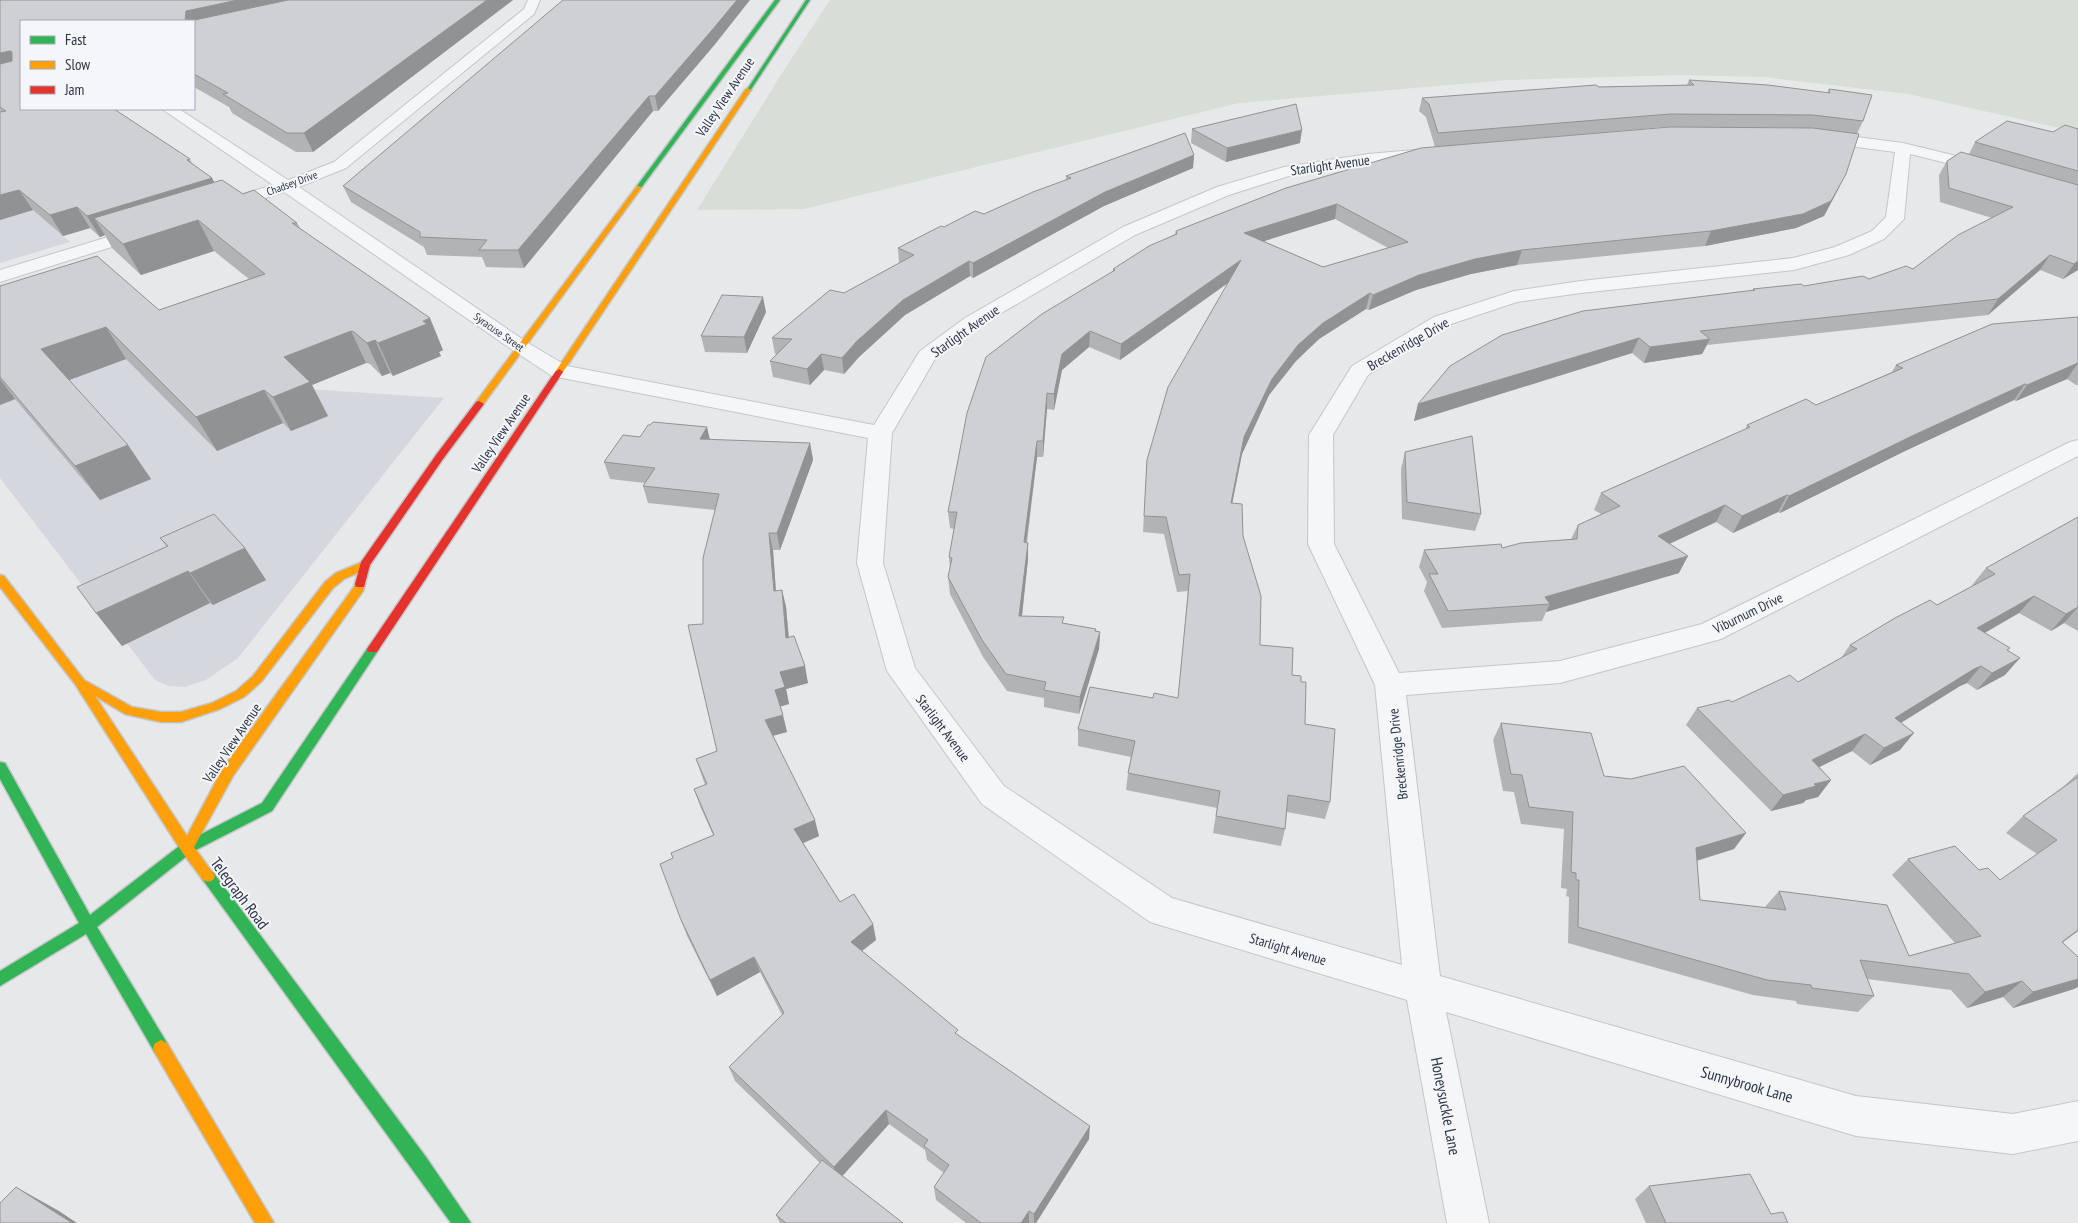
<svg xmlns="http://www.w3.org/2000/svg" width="2078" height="1223" font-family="'PT Sans Narrow',sans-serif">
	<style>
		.built { fill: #d4d7dd }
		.green { fill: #d6ded6 }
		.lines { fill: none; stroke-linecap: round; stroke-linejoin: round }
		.street-casing { stroke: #c4c6c8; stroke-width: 2 }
		.fast-casing { stroke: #c4c6c8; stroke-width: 3 }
		.slow-casing { stroke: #c4c6c8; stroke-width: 3 }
		.jam-casing { stroke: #c4c6c8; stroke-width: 3 }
		.street { fill: #f5f6f7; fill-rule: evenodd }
		.fast { fill: #30b455; fill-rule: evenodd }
		.slow { fill: #ff9f0a; fill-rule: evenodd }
		.jam { fill: #e5322d; fill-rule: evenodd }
		.wall { fill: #b1b3b5; fill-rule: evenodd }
		.shaded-wall { fill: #909294 }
		.building { fill: #ced0d3; stroke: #909294; fill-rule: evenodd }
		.labels { text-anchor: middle; stroke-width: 4; stroke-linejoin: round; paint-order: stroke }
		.far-street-label { font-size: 11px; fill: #2b3445; stroke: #f4f6f9 }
		.street-label { font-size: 14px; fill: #2b3445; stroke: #f4f6f9 }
		.near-street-label { font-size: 16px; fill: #2b3445; stroke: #f4f6f9 }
	</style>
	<rect width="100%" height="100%" fill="#e6e8ea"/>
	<!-- built -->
	<g class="built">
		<path d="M0 119 36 212 70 242 0 263Z"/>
		<path d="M0 292 178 339 308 389 444 398 238 658 206 680 184 687 168 686 155 680 0 478Z"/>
	</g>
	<!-- green -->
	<path class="green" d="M830 0H2078V132L1908 94 1764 77 1678 75 1508 80 1239 103 804 209 697 210 784 70Z"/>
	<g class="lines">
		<!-- street casing -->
		<g class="street-casing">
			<g id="street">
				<path d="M528 0H540L534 14 346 168 299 187 528 343 567 366 874 425 920 351 965 318 1123 227 1217 187 1284 167 1368 154 1426 149 1432 151 1434 154 1432 157 1426 159 1368 164 1292 175 1229 195 1135 235 979 326 935 359 892 433 883 563 915 668 1004 786 1172 898 1402 965 1375 685 1308 544 1309 435 1352 366 1434 317 1514 291 1581 281 1793 258 1835 247 1872 231 1886 217 1895 152 1818 142 1813 140 1810 137 1813 134 1818 132 1903 143 1993 165 1995 168 1993 171 1987 173 1910 154 1904 219 1884 239 1849 255 1794 270 1581 293 1517 302 1448 325 1368 375 1333 435 1334 544 1399 673 1560 661 1702 624 2070 442 2078 440V456L1721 639 1560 683 1406 695 1440 976 1856 1096 2013 1114 2078 1101V1141L2013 1154 1856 1136 1446 1012 1489 1223H1447L1407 1000 1150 922 982 804 887 671 857 563 868 438 552 376 514 351 284 192 229 210 223 211 217 210 214 206 217 202 273 185 162 109H179L288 180 334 162 524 9Z"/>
				<path d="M144 226 150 227 153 231 150 235 0 282V270Z"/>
			</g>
		</g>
		<!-- fast casing -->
		<g class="fast-casing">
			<g id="fast">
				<path d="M775 0H780L641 188H637V186Z"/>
				<path d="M806 0H810L750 91H746Z"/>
				<path d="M373 645 377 646 379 649 377 652 272 811 192 852 97 927 167 1043 169 1048 167 1053 161 1056 155 1053 86 934 0 986V971L79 923 0 779V762L5 763 90 915 182 844 262 803 369 646Z"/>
				<path d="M208 870 213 872 426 1157 471 1223H451L203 880 201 876 203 872Z"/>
			</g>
		</g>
		<!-- slow casing -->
		<g class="slow-casing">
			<g id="slow">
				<path d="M748 88 751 90 563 372 559 375 556 374 555 372 745 90Z"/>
				<path d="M637 186 642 187 482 406H476V402Z"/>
				<path d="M365 561 370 565 369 568 344 579 333 588 261 682 244 697 220 709 181 722H161L125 714 95 696 187 836 223 768 354 587 356 581H364L365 584 363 591 233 776 194 847 215 876 213 880 208 882 203 880 182 852 75 684 0 587V575L4 576 84 680 132 707 161 712H181L212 703 236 691 253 676 325 582 336 573Z"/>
				<path d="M161 1040 167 1043 274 1223H255L155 1053 153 1048 155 1043Z"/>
			</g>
		</g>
		<!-- jam casing -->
		<g class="jam-casing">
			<g id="jam">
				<path d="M559 369 563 372 377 652H369L367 649 369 646 555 372Z"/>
				<path d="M479 401 484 404 443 459 370 565 364 587H356L355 584 361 562 436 455 476 402Z"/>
			</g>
		</g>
		<!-- street -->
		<use href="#street" class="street"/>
		<!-- fast -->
		<use href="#fast" class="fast"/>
		<!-- slow -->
		<use href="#slow" class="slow"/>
		<!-- jam -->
		<use href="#jam" class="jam"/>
	</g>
	<!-- wall -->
	<g class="wall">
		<path d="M0 0H513L313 152H296L232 113 229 107 194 87V21H21V109L190 159 192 164 212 178 214 182 243 194 297 223 300 228 443 350 439 352 441 356 393 376 390 373 382 376 370 364 366 363 312 385 328 416 291 431 283 423 217 451 126 359 69 380 151 479 100 500 15 399 0 405V286L159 310 249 279 214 251 141 275 112 248 105 235 100 237 90 228 63 236 33 210 0 220Z"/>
		<path d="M716 43 658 111H653L524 268 486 267 482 257 427 255 424 247 351 202 343 186Z"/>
		<path d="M1689 80 1827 93 1829 89 1863 121 1857 134 1839 188 1824 216 1796 228 1705 246 1517 265 1471 274 1416 290 1369 310 1366 309 1319 339 1296 361 1269 395 1242 454 1232 503 1243 536 1260 645 1292 675 1301 682 1305 724 1330 802 1325 819 1287 812 1285 829 1281 846 1213 833 1217 808 1126 790 1128 773 1131 757 1078 746V729L1153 698H1178L1188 591 1177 592 1164 534 1143 532 1147 460 1228 283 1120 360 1089 347 1062 370 1054 410 1047 409 1043 457H1037L1027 543H1028V559L1022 616 1064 623 1100 632 1099 649 1079 714 1044 707V698L1007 691 983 657 950 594 948 577 950 569 949 557 954 529 950 528 948 512 1113 271V269L1175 234 1176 231 1809 128 1665 127 1435 147 1426 117 1419 111 1422 98 1599 87 1687 85ZM1335 219 1388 248 1323 267 1263 241Z"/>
		<path d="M1192 129 1300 143 1226 162 1191 143Z"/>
		<path d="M2078 129V270L2063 279 2040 270 1988 315 1707 345 1702 354 1644 363 1632 353 1414 421 1418 404 1753 291V289L1804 286 1869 279 1913 269 1992 218 1940 202 1939 175 1947 161 1969 154 1975 142Z"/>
		<path d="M1194 155 1193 168 1104 206 973 278 970 276 905 315 859 357 844 374 824 370 810 385 773 377 770 361 777 354H775L772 338 844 293 899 263 898 248 944 227 984 214 1066 180V176Z"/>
		<path d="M766 312 747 353 705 352 701 336Z"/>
		<path d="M2078 317V385H2076L2067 379 2016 401 2014 400 1903 452 1780 513 1778 512 1733 533 1716 522 1669 544 1679 573 1546 612 1542 621 1442 628 1424 591 1427 582 1419 567 1424 550 1502 548 1571 539 1578 525 1601 514 1594 510 1601 493 1745 430 1747 425 1816 405 1892 372 1896 365Z"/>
		<path d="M640 437 810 443 813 460 780 550H773L776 591 782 590 786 607 789 637 808 683 786 689 789 704 780 706 787 732 773 735 819 836 803 843 840 902 873 924 876 940 862 951 959 1036 1089 1139 1036 1223H966L936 1200 934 1187 944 1173 927 1160 925 1150 889 1124 842 1176 903 1223H780L776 1215 820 1163 735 1081 729 1067 782 1015 760 972 717 996 687 936 681 920 673 858 671 853 713 835 700 806 694 789 705 785 696 759 717 751 703 624 715 510 648 503 643 486 645 483 610 479 604 462Z"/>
		<path d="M1405 452 1481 514 1475 531 1402 519 1401 469Z"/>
		<path d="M2078 517V631L2064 623 2051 631 2019 613 1985 633 2008 650 2005 675 1977 690 1967 683 1960 686 1901 723 1900 750 1870 765 1852 751 1819 767 1831 780 1818 797 1806 800 1803 803 1771 811 1686 725 1697 708 1732 702 1798 682 1841 658 1850 645 1937 605 1973 586 1972 585 1986 568Z"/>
		<path d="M160 538 245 548 266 580 213 605 210 603 122 646 96 613 167 547Z"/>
		<path d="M1501 723 1604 776 1734 849 1697 861 1700 900 1766 908 1765 907 1779 891 1909 956 1955 943 1892 875 1908 859 1979 870 2000 880 2037 854 2006 833 2023 816 2063 787 2078 773V931L2063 942 2074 989 2013 1008 2003 997 1967 1008 1951 990 1867 979 1874 996 1858 1012 1797 1004 1796 1001 1753 995 1568 943 1569 897 1566 896 1567 889 1561 888 1564 829 1521 824 1514 792 1503 791 1493 740Z"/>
		<path d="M1649 1186 1771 1214 1788 1223H1646L1635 1199Z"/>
	</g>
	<!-- shaded-wall -->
	<g class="shaded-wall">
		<path d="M238 0H318L194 21H185L186 11Z"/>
		<path d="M487 0H513L313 152 304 133Z"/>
		<path d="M737 0H750L716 43 658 111 655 96Z"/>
		<path d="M10 51 21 68 0 74V53Z"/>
		<path d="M649 96 653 111 524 268 518 250Z"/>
		<path d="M1302 130 1300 143 1226 162 1227 148Z"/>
		<path d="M1194 155 1193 168 1104 206 973 278V263L1105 192Z"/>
		<path d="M1846 174 1824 216 1796 228 1705 246 1711 231Z"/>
		<path d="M212 178 223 199 94 218 105 235 100 237 87 216Z"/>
		<path d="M19 190 33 210 0 220V195Z"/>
		<path d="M1337 204 1335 219 1242 248 1244 233Z"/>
		<path d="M77 207 90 228 63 236 50 215Z"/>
		<path d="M198 220 214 251 141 275 123 244Z"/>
		<path d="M1522 250 1517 265 1471 274 1416 290 1369 310 1373 295 1419 275 1475 259Z"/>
		<path d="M2050 255 2040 270 1988 315 1998 299Z"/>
		<path d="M1241 260 1239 275 1120 360 1121 344Z"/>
		<path d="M969 261 970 276 905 315 859 357 844 374 842 358 857 341 903 300Z"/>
		<path d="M2078 261V270L2063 279 2074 264Z"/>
		<path d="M1370 293 1366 309 1319 339 1296 361 1269 395 1242 454 1229 520 1231 503 1244 437 1272 379 1298 345 1323 323Z"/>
		<path d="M763 297 766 312 747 353 744 337Z"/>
		<path d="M430 318 443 350 439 352 441 356 393 376 378 343Z"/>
		<path d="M106 327 126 359 64 382 41 349Z"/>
		<path d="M351 331 366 363 312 385 328 416 291 431 273 397 284 357Z"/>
		<path d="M1090 331 1089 347 1062 370 1054 410V394L1062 354Z"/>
		<path d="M1639 338 1632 353 1414 421 1418 404Z"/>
		<path d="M1710 339 1702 354 1644 363 1650 347Z"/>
		<path d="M375 340 390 373 382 376 367 343Z"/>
		<path d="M821 354 824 370 810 385 807 369Z"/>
		<path d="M2078 363 2067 379 2016 401 2027 385Z"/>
		<path d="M0 379 15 399 0 405Z"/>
		<path d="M2025 384 2014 400 1903 452 1780 513 1789 496 1914 435Z"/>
		<path d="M264 390 283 423 217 451 196 417Z"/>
		<path d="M1047 393V409L1043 457V441Z"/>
		<path d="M707 427 711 444 700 439Z"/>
		<path d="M1037 441V457L1024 559V542Z"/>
		<path d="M810 443 813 460 780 550 777 533Z"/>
		<path d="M128 445 151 479 100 500 75 466Z"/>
		<path d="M1787 495 1778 512 1733 533 1742 516Z"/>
		<path d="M1725 505 1716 522 1650 553 1658 536Z"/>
		<path d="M769 533 773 550 777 608 774 591Z"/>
		<path d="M1028 543V559L1020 633 1019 616Z"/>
		<path d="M245 548 266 580 213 605 190 573Z"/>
		<path d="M1688 556 1679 573 1546 612 1550 604 1545 597Z"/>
		<path d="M188 571 210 603 122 646 96 613Z"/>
		<path d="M782 590 786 607 790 655 786 638Z"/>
		<path d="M2034 596 2019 613 1963 645 1977 628Z"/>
		<path d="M2078 607 2064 623 2051 631 2066 614Z"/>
		<path d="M1100 632 1099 649 1079 714 1080 697Z"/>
		<path d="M2020 658 2005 675 1977 690 1992 673Z"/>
		<path d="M805 666 808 683 786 689 789 704 779 707 775 690 780 672Z"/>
		<path d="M1981 666 1967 683 1960 686 1881 735 1895 718 1974 669Z"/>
		<path d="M783 715 787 732 769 737 765 720Z"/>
		<path d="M1914 733 1900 750 1870 765 1884 748Z"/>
		<path d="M1865 734 1852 751 1799 777 1812 760Z"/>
		<path d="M1831 780 1818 797 1806 800 1803 803 1771 811 1783 795 1814 784Z"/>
		<path d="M815 820 819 836 799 845 794 829Z"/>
		<path d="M1746 833 1734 849 1685 864 1696 848Z"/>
		<path d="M873 924 876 940 854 957 851 942Z"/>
		<path d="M2078 930V931L2043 957Z"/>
		<path d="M754 957 760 972 717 996 710 980Z"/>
		<path d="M2078 979V987L2074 989 2013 1008 2033 992Z"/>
		<path d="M2022 981 2003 997 1967 1008 1985 992Z"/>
		<path d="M886 1110 889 1124 838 1181 834 1167Z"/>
		<path d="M1090 1126 1089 1139 1036 1223H1034V1214Z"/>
		<path d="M16 1187 59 1211 77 1223H72Z"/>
		<path d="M1029 1211V1223H1021Z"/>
	</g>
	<!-- building -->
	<g class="building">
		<path d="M0 0H238L186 11 185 21H21V109H114L190 159 187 160 212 178 87 216 77 207 50 215 19 190 0 195V112L6 111 0 107V64L12 61V52L10 51 0 53Z"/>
		<path d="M288 0H487L304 133H287L223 94 228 93 194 74V21H190Z"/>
		<path d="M563 0H737L713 29 655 96H649L518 250H479L487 240 420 237V232L343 186Z"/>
		<path d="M1689 80 1768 85 1830 93 1829 89 1872 95 1863 121 1813 115 1670 114 1438 133 1429 104 1422 98 1596 85 1599 87 1694 85Z"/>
		<path d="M1296 104 1302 130 1227 148 1192 129Z"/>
		<path d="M2007 121 2053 132 2065 125 2078 129V171L1975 142Z"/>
		<path d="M1670 127 1813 128 1859 134 1846 174 1831 201 1803 214 1711 231 1522 250 1475 259 1419 275 1373 295 1370 293 1323 323 1298 345 1272 379 1244 437 1231 503 1242 504 1243 536 1261 596 1260 645 1293 648 1292 675 1301 676V682H1306L1305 724 1335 729 1330 802 1288 795 1285 829 1216 816 1220 791 1128 773 1135 741 1078 729 1090 687 1153 698 1154 693 1178 698 1190 574 1179 575 1166 517 1144 516 1147 460 1168 387 1241 260 1121 344 1090 331 1062 354 1054 394 1047 393 1043 441H1037L1024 542 1028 543 1019 616 1064 617 1062 623 1096 629 1095 631 1100 632 1080 697 1044 690 1046 682 1006 674 982 640 948 577 952 558 949 557 957 512H948L967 413 986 357 1042 314 1115 270 1113 269 1149 246 1177 234 1176 231 1286 188 1421 148ZM1337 204 1408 242 1323 267 1244 233Z"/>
		<path d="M1185 133 1194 155 1105 192 973 263 969 261 903 300 857 341 842 358 821 354 807 369 770 361 792 339 772 338 830 290 844 293 914 255 898 248 941 226 944 227 975 211 984 214 1033 192 1071 178 1066 176Z"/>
		<path d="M1961 152 2078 185V261L2074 264 2050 255 1998 299 1700 331 1710 339 1650 347 1639 338 1418 404 1450 366 1502 335 1583 311 1755 290 1753 289 1801 284 1804 286 1863 276 1869 279 1906 266 1913 269 1958 235 2013 207 1949 188 1947 161Z"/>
		<path d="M222 180 243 194 254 190 297 223H292L430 318 423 321 427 324 378 343 375 340 367 343 354 332 351 331 284 357 310 382 273 397 264 390 196 417 106 327 41 349 128 445 75 466 0 377V286L97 256 159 310 265 274 198 220 123 244 94 218Z"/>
		<path d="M722 295 763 297 744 337 701 336Z"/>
		<path d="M2078 317V363L2027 385 2025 384 1914 435 1789 496 1787 495 1742 516 1725 505 1658 536 1688 556 1545 597 1550 604 1448 611 1429 574H1438L1424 550 1501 544 1502 548 1521 543 1577 539 1578 525 1620 506 1601 493 1750 427 1747 425 1806 399 1816 405 1903 368 1896 365 1992 324Z"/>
		<path d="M653 422 707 427 700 439 810 443 777 533H769L774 591 782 590 786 638 794 636 805 666 780 672 785 687 775 690 783 715 765 720 815 820 794 829 840 902 854 894 873 924 851 942 958 1030 955 1033 1090 1126 1034 1214 1029 1211 1021 1223H981L934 1187 949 1165 924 1146 928 1140 886 1110 834 1167 729 1067 784 1013 754 957 710 980 681 920 660 864 673 858 671 853 714 835 694 789 707 784 696 759 717 751 688 625 703 624V558L719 494 643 486 655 468 604 462 623 435 640 437 648 425H650Z"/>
		<path d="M1472 436 1481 514 1407 502 1405 452Z"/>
		<path d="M214 514 245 548 190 573 188 571 96 613 77 587 168 546 160 538Z"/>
		<path d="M2078 517V607L2066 614 2034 596 1977 628 2010 648 2007 650 2020 658 1992 673 1981 666 1974 669 1895 718 1914 733 1884 748 1865 734 1812 760 1831 780 1814 784 1816 786 1783 795 1697 708 1729 700 1732 702 1790 675 1798 682 1857 649 1850 645 1895 618 1930 600 1937 605 1995 574 1986 568Z"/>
		<path d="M1501 723 1591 733 1604 776 1631 779 1684 766 1746 833 1696 848 1700 900 1786 910 1779 891 1887 905 1909 956 1981 936 1908 859 1955 846 1979 870 1988 868 2000 880 2057 840 2023 816 2078 777V930L2062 942 2078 957V979L2033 992 2022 981 1985 992 1969 974 1860 960 1874 996 1812 988 1811 985 1767 980 1578 927 1579 880H1576V873L1571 872 1573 812 1529 807 1522 775 1511 774Z"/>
		<path d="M822 1160 903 1223H786L776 1215Z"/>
		<path d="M1750 1174 1771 1214 1783 1212 1788 1223H1666L1649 1186Z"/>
		<path d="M16 1187 72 1223H0V1203Z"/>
	</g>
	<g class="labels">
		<!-- far-street labels -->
		<g class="far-street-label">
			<text transform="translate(292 183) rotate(-20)" y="4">Chadsey Drive</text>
			<text transform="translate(499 332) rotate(35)" y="4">Syracuse Street</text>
		</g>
		<!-- street labels -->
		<g class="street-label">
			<text transform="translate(725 97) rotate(-56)" y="5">Valley View Avenue</text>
			<text transform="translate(1330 165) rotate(-8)" y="5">Starlight Avenue</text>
			<text transform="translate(965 331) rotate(-35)" y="5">Starlight Avenue</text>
			<text transform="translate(1408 344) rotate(-30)" y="5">Breckenridge Drive</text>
			<text transform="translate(501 433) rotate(-56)" y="5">Valley View Avenue</text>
			<text transform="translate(1748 613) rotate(-26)" y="5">Viburnum Drive</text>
			<text transform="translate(943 728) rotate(53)" y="5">Starlight Avenue</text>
			<text transform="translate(232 743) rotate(-56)" y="5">Valley View Avenue</text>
			<text transform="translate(1398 754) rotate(-96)" y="5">Breckenridge Drive</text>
			<text transform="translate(1288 949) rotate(17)" y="5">Starlight Avenue</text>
		</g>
		<!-- near-street labels -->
		<g class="near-street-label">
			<text transform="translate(240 893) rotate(53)" y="6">Telegraph Road</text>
			<text transform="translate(1747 1084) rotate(16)" y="6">Sunnybrook Lane</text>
			<text transform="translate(1446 1106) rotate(79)" y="6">Honeysuckle Lane</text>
		</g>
	</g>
	<!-- legend -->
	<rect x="20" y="20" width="175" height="90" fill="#f4f6f9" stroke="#a4a8b1"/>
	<rect x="30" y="36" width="25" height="8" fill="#30b455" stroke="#a4a8b1"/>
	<text x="65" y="45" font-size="15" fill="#2b3445">Fast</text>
	<rect x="30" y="61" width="25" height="8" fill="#ff9f0a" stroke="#a4a8b1"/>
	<text x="65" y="70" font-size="15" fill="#2b3445">Slow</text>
	<rect x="30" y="86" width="25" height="8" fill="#e5322d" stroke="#a4a8b1"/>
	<text x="65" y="95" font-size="15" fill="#2b3445">Jam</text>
</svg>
